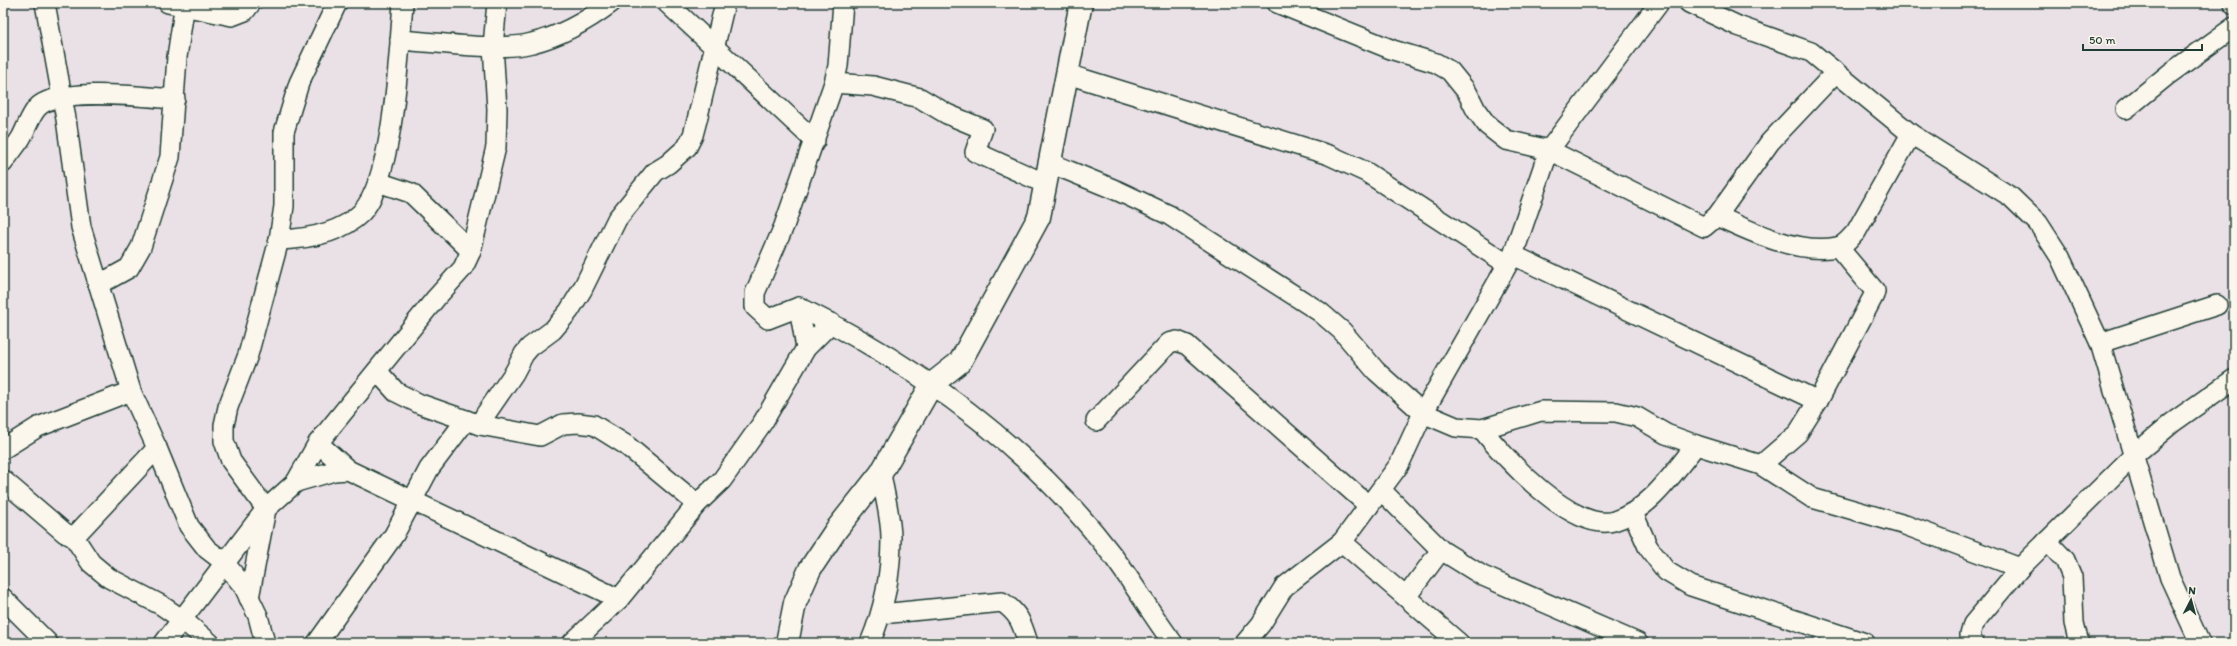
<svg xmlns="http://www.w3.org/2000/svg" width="2237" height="646" font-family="Itim,sans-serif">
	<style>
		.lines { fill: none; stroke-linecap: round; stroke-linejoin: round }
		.street-casing { stroke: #1f3d34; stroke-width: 22 }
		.secondary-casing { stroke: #1f3d34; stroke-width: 25 }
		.street { stroke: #fbf7ec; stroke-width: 19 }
		.secondary { stroke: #fbf7ec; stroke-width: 22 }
	</style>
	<rect width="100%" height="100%" fill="#eae1e7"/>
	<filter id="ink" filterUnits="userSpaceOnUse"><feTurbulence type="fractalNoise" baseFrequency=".025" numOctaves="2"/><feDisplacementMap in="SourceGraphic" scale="8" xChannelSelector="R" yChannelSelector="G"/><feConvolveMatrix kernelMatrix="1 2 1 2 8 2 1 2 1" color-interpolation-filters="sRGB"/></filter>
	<g filter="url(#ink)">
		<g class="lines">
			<!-- street casing -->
			<g class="street-casing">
				<g id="street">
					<path d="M45 3 66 119 81 227 131 391 157 448 189 526 207 549 224 562 244 587 258 616 265 643"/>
					<path d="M168 3 232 16 245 11 251 3"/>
					<path d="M667 3 815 141"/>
					<path d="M843 3 838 66 834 83 784 226 755 293V307L768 319 799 307C920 367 1030 447 1113 556 1134 584 1152 615 1173 643"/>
					<path d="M1277 3 1393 50 1436 63 1450 71 1467 92 1476 110 1487 125 1506 140 1549 150 1704 227 1717 216 1770 142 1836 72"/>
					<path d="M1689 3 1738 26 1811 52 1911 134 2011 197 2038 223 2060 257 2100 343 2170 578 2200 643"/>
					<path d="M2233 3 2234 4"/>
					<path d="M400 40C436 42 499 52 532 43 561 36 587 21 611 3"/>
					<path d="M1067 74 1329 155 1366 172 1507 264"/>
					<path d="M834 83 873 86 920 98 947 114 983 129 975 152 1046 184"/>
					<path d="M2126 109 2169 74 2234 27"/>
					<path d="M3 163C9 154 16 146 21 138 26 129 30 116 37 108 56 86 146 97 175 99"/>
					<path d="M1050 163 1118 191 1169 215 1320 312 1342 331 1376 371 1423 413 1456 427 1482 429 1541 411 1616 412 1637 417 1666 434 1696 445 1761 465 1812 498 1905 525 2020 568"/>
					<path d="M378 182 411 193 471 251"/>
					<path d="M1717 216C1749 231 1800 255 1837 247 1845 246 1850 238 1856 232L1911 134"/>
					<path d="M279 240C307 239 340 234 361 213 394 179 399 52 403 3"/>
					<path d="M1513 255 1818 401"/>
					<path d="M97 282 109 279 129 268 141 247 170 157 177 57 185 3"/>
					<path d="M799 307 806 348"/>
					<path d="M2100 343 2217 305"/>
					<path d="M377 371 396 392 420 404 480 425 540 436 563 424 578 423 594 425 626 445 697 504"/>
					<path d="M1096 421 1169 343 1177 341 1187 345 1369 506"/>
					<path d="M480 425 485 415 514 373 524 354 530 347 553 330 569 311 582 290 617 219 655 172 668 164 687 147 693 135 697 120 725 3"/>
					<path d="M1482 429C1504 458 1574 533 1614 521 1650 510 1673 473 1696 445"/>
					<path d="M3 449 38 427 131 391"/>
					<path d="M1761 465 1798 433 1818 401 1874 295 1875 291 1838 247"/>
					<path d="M348 470 619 599"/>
					<path d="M3 480 65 533 74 537 91 563 109 578 161 605 183 620 210 643"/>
					<path d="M296 482 334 471 348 470 318 443"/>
					<path d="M1382 491 1441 550 1483 576 1638 643"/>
					<path d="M1633 513 1648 547 1666 571 1691 586 1865 643"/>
					<path d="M74 537 157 448"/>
					<path d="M2047 541 2065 560 2072 577 2074 623 2079 643"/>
					<path d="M1342 542 1459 643"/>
					<path d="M1406 597 1441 550"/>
					<path d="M3 598 48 643"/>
					<path d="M249 598 266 509 231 461 224 441V425L228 407 248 355 279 240 284 206V132L299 83 337 3"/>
					<path d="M881 614 1002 602C1019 613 1022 624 1028 643"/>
					<path d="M164 643 266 509 296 482 318 443 436 298 463 268 471 251 496 147 497 109 493 46 497 3"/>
					<path d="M317 643 394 535 429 469 466 420"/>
					<path d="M572 643 619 599 697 504 722 480 763 422 806 348 831 323"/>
					<path d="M870 643C884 610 891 574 891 538 891 517 884 494 881 473"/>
					<path d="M1245 643 1261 624 1284 587 1342 542 1399 465 1423 413 1513 255 1549 150 1659 3"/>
					<path d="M1973 643 1970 635 1973 624 2020 568 2133 456 2172 423 2234 379"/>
				</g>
			</g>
			<!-- secondary casing -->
			<g class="secondary-casing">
				<path id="secondary" d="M787 643 795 603 810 569 836 530 881 473 932 384 960 362 1039 217 1081 3"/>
			</g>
			<!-- street -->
			<use href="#street" class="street"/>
			<!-- secondary -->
			<use href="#secondary" class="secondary"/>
		</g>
	</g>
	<!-- margin -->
	<rect width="2237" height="646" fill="none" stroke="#fbf7ec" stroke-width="16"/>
	<rect x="8" y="8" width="2221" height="630" fill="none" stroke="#1f3d34" stroke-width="1.5" filter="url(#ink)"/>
	<!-- north arrow -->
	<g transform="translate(2191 600) rotate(6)" stroke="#fbf7ec" stroke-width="3" paint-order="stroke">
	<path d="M0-3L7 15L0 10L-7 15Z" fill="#1f3d34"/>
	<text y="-6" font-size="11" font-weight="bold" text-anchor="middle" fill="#1f3d34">N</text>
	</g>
	<!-- scale -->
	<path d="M2083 44v6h119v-6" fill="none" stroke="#1f3d34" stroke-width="2"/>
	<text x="2089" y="44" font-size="12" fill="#1f3d34" stroke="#fbf7ec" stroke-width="3" paint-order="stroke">50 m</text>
</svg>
